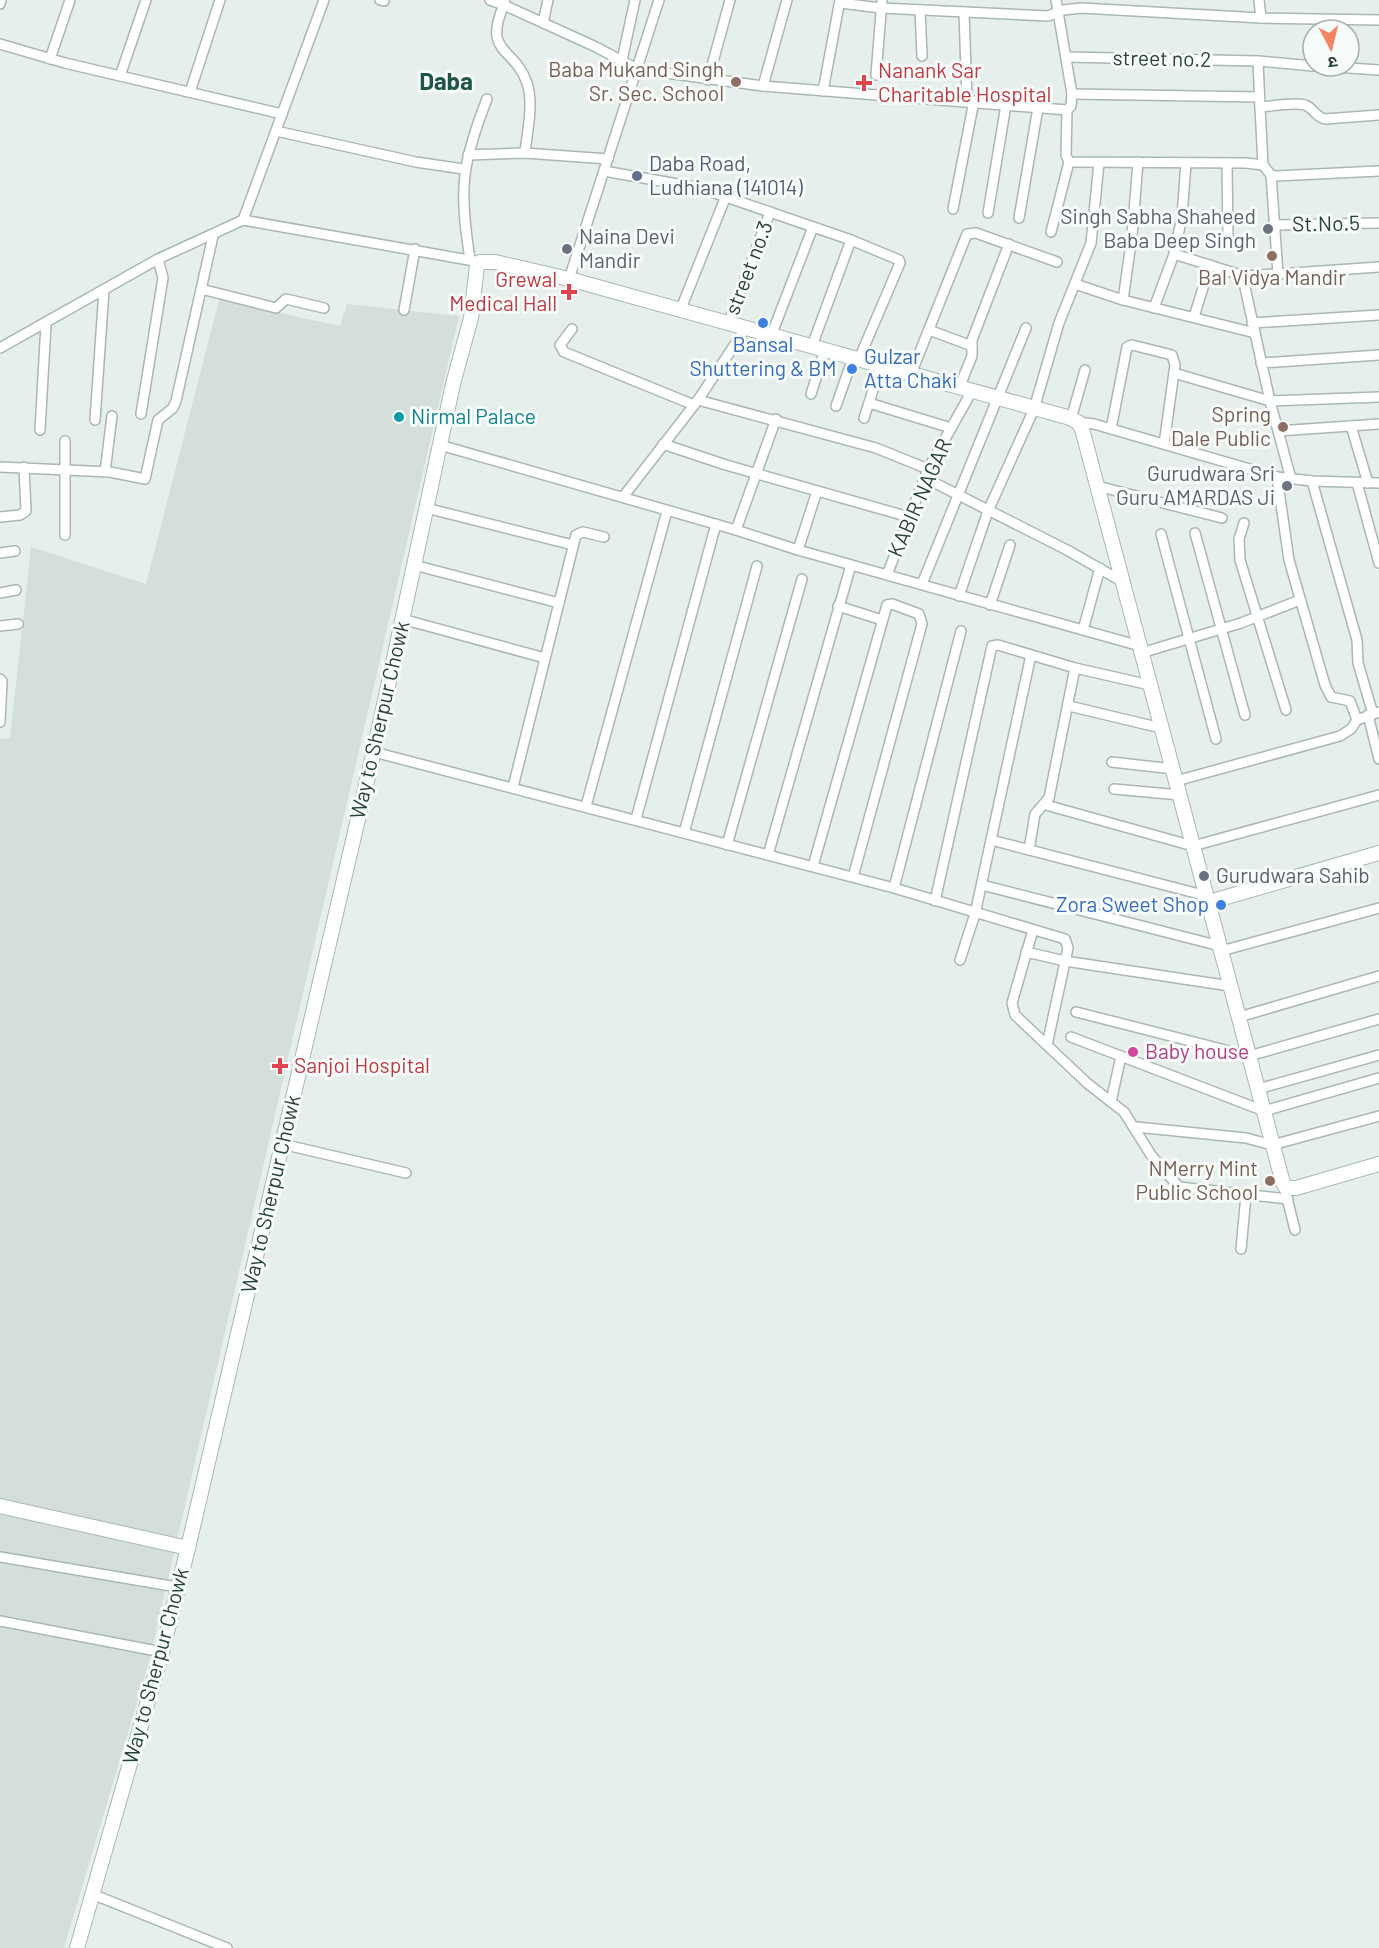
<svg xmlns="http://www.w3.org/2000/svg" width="1379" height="1948" font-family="Barlow,'Noto Sans Devanagari',sans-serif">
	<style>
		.built { fill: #d4dfda }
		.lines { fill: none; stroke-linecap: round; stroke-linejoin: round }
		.street-casing { stroke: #a8b8b2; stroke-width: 12 }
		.secondary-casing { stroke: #a4bbb3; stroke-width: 16 }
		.street { stroke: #fff; stroke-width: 9 }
		.secondary { stroke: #fff; stroke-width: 14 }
		.education-dot { fill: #8d6e63; stroke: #f7fbf9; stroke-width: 2 }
		.health-dot { fill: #e0444e; stroke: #f7fbf9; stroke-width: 2 }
		.service-dot { fill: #5c6f8a; stroke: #f7fbf9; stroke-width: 2 }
		.worship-dot { fill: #6b7280; stroke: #f7fbf9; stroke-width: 2 }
		.shop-dot { fill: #3f7fe0; stroke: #f7fbf9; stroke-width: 2 }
		.culture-dot { fill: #0f9aa8; stroke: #f7fbf9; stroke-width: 2 }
		.hotel-dot { fill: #d1479c; stroke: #f7fbf9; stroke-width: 2 }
		.labels { text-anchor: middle; stroke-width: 6; stroke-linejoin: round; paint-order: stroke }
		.street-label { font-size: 21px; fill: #24423a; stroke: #f7fbf9 }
		.education-label { font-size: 21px; fill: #785e54; stroke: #f7fbf9; text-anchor: end }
		.health-label { font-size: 21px; fill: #be3a42; stroke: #f7fbf9; text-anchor: start }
		.service-label { font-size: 21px; fill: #4e5e75; stroke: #f7fbf9; text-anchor: start }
		.worship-label { font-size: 21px; fill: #5b616d; stroke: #f7fbf9; text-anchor: end }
		.shop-label { font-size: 21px; fill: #366cbe; stroke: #f7fbf9 }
		.culture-label { font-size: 21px; fill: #0d838f; stroke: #f7fbf9; text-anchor: start }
		.hotel-label { font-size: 21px; fill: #b23c85; stroke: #f7fbf9; text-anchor: start }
		.quarter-label { font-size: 24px; font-weight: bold; fill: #1f5548; stroke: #f7fbf9 }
	</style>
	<rect width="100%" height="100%" fill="#e6efeb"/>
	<!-- built -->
	<path class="built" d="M219 300 340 326 347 304 459 316 149 1662 64 1948H0V739L10 738 31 547 146 584Z"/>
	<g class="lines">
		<!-- street casing -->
		<g class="street-casing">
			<g id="street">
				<path d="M380 0 384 1"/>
				<path d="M490 0 504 5C482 54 515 47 527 83 534 105 527 131 525 153"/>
				<path d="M505 0 504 5 596 47 637 69 763 86 1067 110 1071 106 1072 94 1056 0"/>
				<path d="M1259 0 1261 18"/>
				<path d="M840 3 881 8 1048 16 1063 10 1081 8 1261 18 1379 20"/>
				<path d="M0 4 1 0"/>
				<path d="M920 10 922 56"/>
				<path d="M964 12 967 100"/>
				<path d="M543 23 548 0"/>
				<path d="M0 44 65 63 282 114"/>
				<path d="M1066 57 1258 61 1313 66"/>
				<path d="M50 59 70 0"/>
				<path d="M622 60 635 0"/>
				<path d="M1258 61 1260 107C1274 106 1292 102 1305 105 1314 108 1315 117 1325 119L1379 115"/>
				<path d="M1319 66 1379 70"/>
				<path d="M876 75 882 0"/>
				<path d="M120 76 146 0"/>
				<path d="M708 80 730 0"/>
				<path d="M763 86 787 0"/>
				<path d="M823 91 840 0"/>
				<path d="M190 92 220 0"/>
				<path d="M1072 94 1259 97"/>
				<path d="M1260 107 1263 165"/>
				<path d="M1067 110 1066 155 1069 162 1246 163 1263 165 1271 175 1276 176 1379 171"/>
				<path d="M276 131 416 162 463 169"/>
				<path d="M468 155 525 153 608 159"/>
				<path d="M1138 162 1132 236 1123 300 1255 333"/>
				<path d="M1227 163 1228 241"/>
				<path d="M604 171 700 188 851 240 899 260 900 263 859 359"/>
				<path d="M1271 175 1278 274 1379 267"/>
				<path d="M953 209 974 101"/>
				<path d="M988 213 1006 105"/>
				<path d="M1019 218 1038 108"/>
				<path d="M243 220 324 0"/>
				<path d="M1273 225 1379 223"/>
				<path d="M1051 232 1069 162"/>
				<path d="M1174 254 1244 276"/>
				<path d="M470 259C459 190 461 165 487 99"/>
				<path d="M1278 274 1244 276V283L1270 401 1291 479"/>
				<path d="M569 279 659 0"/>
				<path d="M1075 284 1123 300"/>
				<path d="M201 289 276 308 286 299 324 308"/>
				<path d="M1154 308 1174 254 1182 217 1186 163"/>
				<path d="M404 310 415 249"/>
				<path d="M680 311 726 196"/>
				<path d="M1194 317 1210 265"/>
				<path d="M1252 323 1379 315"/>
				<path d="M728 324 770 212"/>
				<path d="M572 329 560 345 564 352 694 405"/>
				<path d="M929 330 972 346"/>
				<path d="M771 336 813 227"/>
				<path d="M812 346 851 240"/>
				<path d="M0 348 158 259 243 220 480 262"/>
				<path d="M1261 363 1379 355"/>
				<path d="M1174 373 1270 401 1379 397"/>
				<path d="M911 374 967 234 976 233 1057 262"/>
				<path d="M959 388 972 356V340L1009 244"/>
				<path d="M811 394 825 350"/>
				<path d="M698 400 876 448 928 469"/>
				<path d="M869 403 951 428"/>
				<path d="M836 406 853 358"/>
				<path d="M141 414 163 278 158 259"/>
				<path d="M864 418 881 365"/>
				<path d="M1071 419 1085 370"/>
				<path d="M95 420 104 290"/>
				<path d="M1078 422 1094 424 1277 477 1312 481 1379 483"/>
				<path d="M1351 426 1368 483"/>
				<path d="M1111 429 1127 347 1132 345 1172 355 1175 365 1164 444"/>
				<path d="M40 430 46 324"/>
				<path d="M1278 431 1379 424"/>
				<path d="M663 444 726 465 909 517"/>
				<path d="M440 445 736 530 798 550 1140 646"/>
				<path d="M0 467 110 472 145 479 158 420 173 408 176 401 213 236"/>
				<path d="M105 472 112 416"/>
				<path d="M1277 477 1289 560 1325 685 1331 697 1350 701 1357 720"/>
				<path d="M925 478 1067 550 1123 582"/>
				<path d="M1312 481 1357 640 1358 663 1373 714"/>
				<path d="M1357 483 1379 563"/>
				<path d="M1097 486 1222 518"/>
				<path d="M623 497 698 400 745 329"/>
				<path d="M426 508 573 545"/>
				<path d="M0 517 20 515 26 511 24 467"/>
				<path d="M1244 523 1239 539 1240 560 1286 710"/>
				<path d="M736 530 776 419"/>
				<path d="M1195 533 1245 715"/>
				<path d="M1161 534 1216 739"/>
				<path d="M65 535V441"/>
				<path d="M798 550 817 491"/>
				<path d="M0 553 15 551"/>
				<path d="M414 565 559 603"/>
				<path d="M887 575 928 469 972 391"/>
				<path d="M922 584 1026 328"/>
				<path d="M0 593 16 590"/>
				<path d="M959 596 988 511 1034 409 1059 323 1091 243 1099 163"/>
				<path d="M990 605 1010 545"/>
				<path d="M838 606 882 620"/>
				<path d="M402 619 545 658"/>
				<path d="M0 626 18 624"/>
				<path d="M1083 630 1100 568"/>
				<path d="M1141 653 1241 623 1300 600"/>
				<path d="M0 679 2 681 0 722"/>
				<path d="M1069 706 1161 728"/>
				<path d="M1368 715 1379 759"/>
				<path d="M374 752 894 888 1065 939 1068 948 1047 1045"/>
				<path d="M1112 762 1173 769"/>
				<path d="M1176 781 1340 736 1351 729 1357 720 1379 712"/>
				<path d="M513 787 576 535 583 532 604 537"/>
				<path d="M1114 789 1180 795"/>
				<path d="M1046 805 1193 846 1379 795"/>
				<path d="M586 806 667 511"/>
				<path d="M636 819 716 524"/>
				<path d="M684 833 757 566"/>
				<path d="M991 840 1207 896"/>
				<path d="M727 845 802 579"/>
				<path d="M1029 850 1035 814 1049 798 1075 668"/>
				<path d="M768 855 851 565"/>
				<path d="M813 866 887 605 892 604 919 614 922 624 853 877"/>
				<path d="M982 885 1220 946"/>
				<path d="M894 888 961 631"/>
				<path d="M935 901 992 646 998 645 1075 668 1150 685"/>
				<path d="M1033 930 1012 1003 1015 1015 1087 1083 1124 1112 1151 1155 1179 1187 1288 1199"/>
				<path d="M1221 951 1379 908"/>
				<path d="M1026 952 1065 961 1230 986"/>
				<path d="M960 960 975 914 1031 655"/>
				<path d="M1076 1012 1249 1056 1379 1019"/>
				<path d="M1239 1017 1379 976"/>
				<path d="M1071 1037 1264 1111 1379 1078"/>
				<path d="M1258 1089 1379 1055"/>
				<path d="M1111 1102 1121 1056"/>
				<path d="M1136 1127 1246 1138 1272 1145 1379 1116"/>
				<path d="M282 1144 406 1173"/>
				<path d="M1286 1194 1295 1230"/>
				<path d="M1241 1249 1246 1195"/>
				<path d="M0 1557 177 1587"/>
				<path d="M0 1621 162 1652"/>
				<path d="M92 1894 227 1948"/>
			</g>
		</g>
		<!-- secondary casing -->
		<g class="secondary-casing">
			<g id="secondary">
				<path d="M1209 902 1379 853"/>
				<path d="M0 1506 188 1548"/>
				<path d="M77 1948 162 1652 188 1548 376 742 453 384 471 318 477 265 480 262H495L569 279 1067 417 1078 422 1082 429 1283 1183 1286 1188H1296L1379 1164"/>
			</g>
		</g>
		<!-- street -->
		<use href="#street" class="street"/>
		<!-- secondary -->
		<use href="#secondary" class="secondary"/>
	</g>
	<!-- markers -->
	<g class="education-dot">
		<circle cx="736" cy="82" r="6"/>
		<circle cx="1272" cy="256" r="6"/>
		<circle cx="1283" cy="427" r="6"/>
		<circle cx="1270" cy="1181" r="6"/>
	</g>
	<g class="health-dot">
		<path d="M861 74h6v6h6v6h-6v6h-6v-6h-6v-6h6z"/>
		<path d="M566 283h6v6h6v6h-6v6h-6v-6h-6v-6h6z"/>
		<path d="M277 1057h6v6h6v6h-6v6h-6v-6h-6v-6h6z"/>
	</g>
	<circle class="service-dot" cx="637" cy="176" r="6"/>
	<g class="worship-dot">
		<circle cx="1268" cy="229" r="6"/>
		<circle cx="567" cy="249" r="6"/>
		<circle cx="1287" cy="486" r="6"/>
		<circle cx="1204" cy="876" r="6"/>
	</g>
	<g class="shop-dot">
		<circle cx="763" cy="323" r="6"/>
		<circle cx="852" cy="369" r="6"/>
		<circle cx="1221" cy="905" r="6"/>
	</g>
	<circle class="culture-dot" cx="399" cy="417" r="6"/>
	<circle class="hotel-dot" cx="1133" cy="1052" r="6"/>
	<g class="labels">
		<!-- street labels -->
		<g class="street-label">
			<text transform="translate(1162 59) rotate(1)" y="7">street no.2</text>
			<text transform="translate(1326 224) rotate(-1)" y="7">St.No.5</text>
			<text transform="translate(749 268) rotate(-69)" y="7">street no.3</text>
			<text transform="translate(920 498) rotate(-66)" y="7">KABIR NAGAR</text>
			<text transform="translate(380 720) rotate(-77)" y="7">Way to Sherpur Chowk</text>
			<text transform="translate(271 1194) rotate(-77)" y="7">Way to Sherpur Chowk</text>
			<text transform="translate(156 1666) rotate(-75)" y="7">Way to Sherpur Chowk</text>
		</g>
		<!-- education labels -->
		<g class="education-label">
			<text x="724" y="77">Baba Mukand Singh<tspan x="724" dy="24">Sr. Sec. School</tspan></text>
			<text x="1272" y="285" text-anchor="middle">Bal Vidya Mandir</text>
			<text x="1271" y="422">Spring<tspan x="1271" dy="24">Dale Public</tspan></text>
			<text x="1258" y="1176">NMerry Mint<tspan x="1258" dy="24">Public School</tspan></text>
		</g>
		<!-- health labels -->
		<g class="health-label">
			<text x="878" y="78">Nanank Sar<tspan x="878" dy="24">Charitable Hospital</tspan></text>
			<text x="557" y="287" text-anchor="end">Grewal<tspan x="557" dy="24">Medical Hall</tspan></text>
			<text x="294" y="1073">Sanjoi Hospital</text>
		</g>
		<!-- service labels -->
		<g class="service-label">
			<text x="649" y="171">Daba Road,<tspan x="649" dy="24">Ludhiana (141014)</tspan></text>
		</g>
		<!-- worship labels -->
		<g class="worship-label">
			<text x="1256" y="224">Singh Sabha Shaheed<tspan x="1256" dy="24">Baba Deep Singh</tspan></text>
			<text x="579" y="244" text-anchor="start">Naina Devi<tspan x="579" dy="24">Mandir</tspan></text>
			<text x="1275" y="481">Gurudwara Sri<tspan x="1275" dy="24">Guru AMARDAS Ji</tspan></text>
			<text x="1216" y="883" text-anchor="start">Gurudwara Sahib</text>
		</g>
		<!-- shop labels -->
		<g class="shop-label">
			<text x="763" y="352">Bansal<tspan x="763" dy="24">Shuttering &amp; BM</tspan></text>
			<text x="864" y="364" text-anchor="start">Gulzar<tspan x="864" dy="24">Atta Chaki</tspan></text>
			<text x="1209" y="912" text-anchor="end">Zora Sweet Shop</text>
		</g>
		<!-- culture labels -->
		<g class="culture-label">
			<text x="411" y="424">Nirmal Palace</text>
		</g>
		<!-- hotel labels -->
		<g class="hotel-label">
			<text x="1145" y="1059">Baby house</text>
		</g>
		<!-- quarter labels -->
		<g class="quarter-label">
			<text x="446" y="90">Daba</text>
		</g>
	</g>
	<!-- north arrow -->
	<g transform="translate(1331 48) rotate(173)"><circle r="28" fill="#f7fbf9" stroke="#a3b1ad" stroke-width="1.5"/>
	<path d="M0-4.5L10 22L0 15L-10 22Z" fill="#f4845f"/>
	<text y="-9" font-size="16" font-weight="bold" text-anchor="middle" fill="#24423a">उ</text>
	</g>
</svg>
